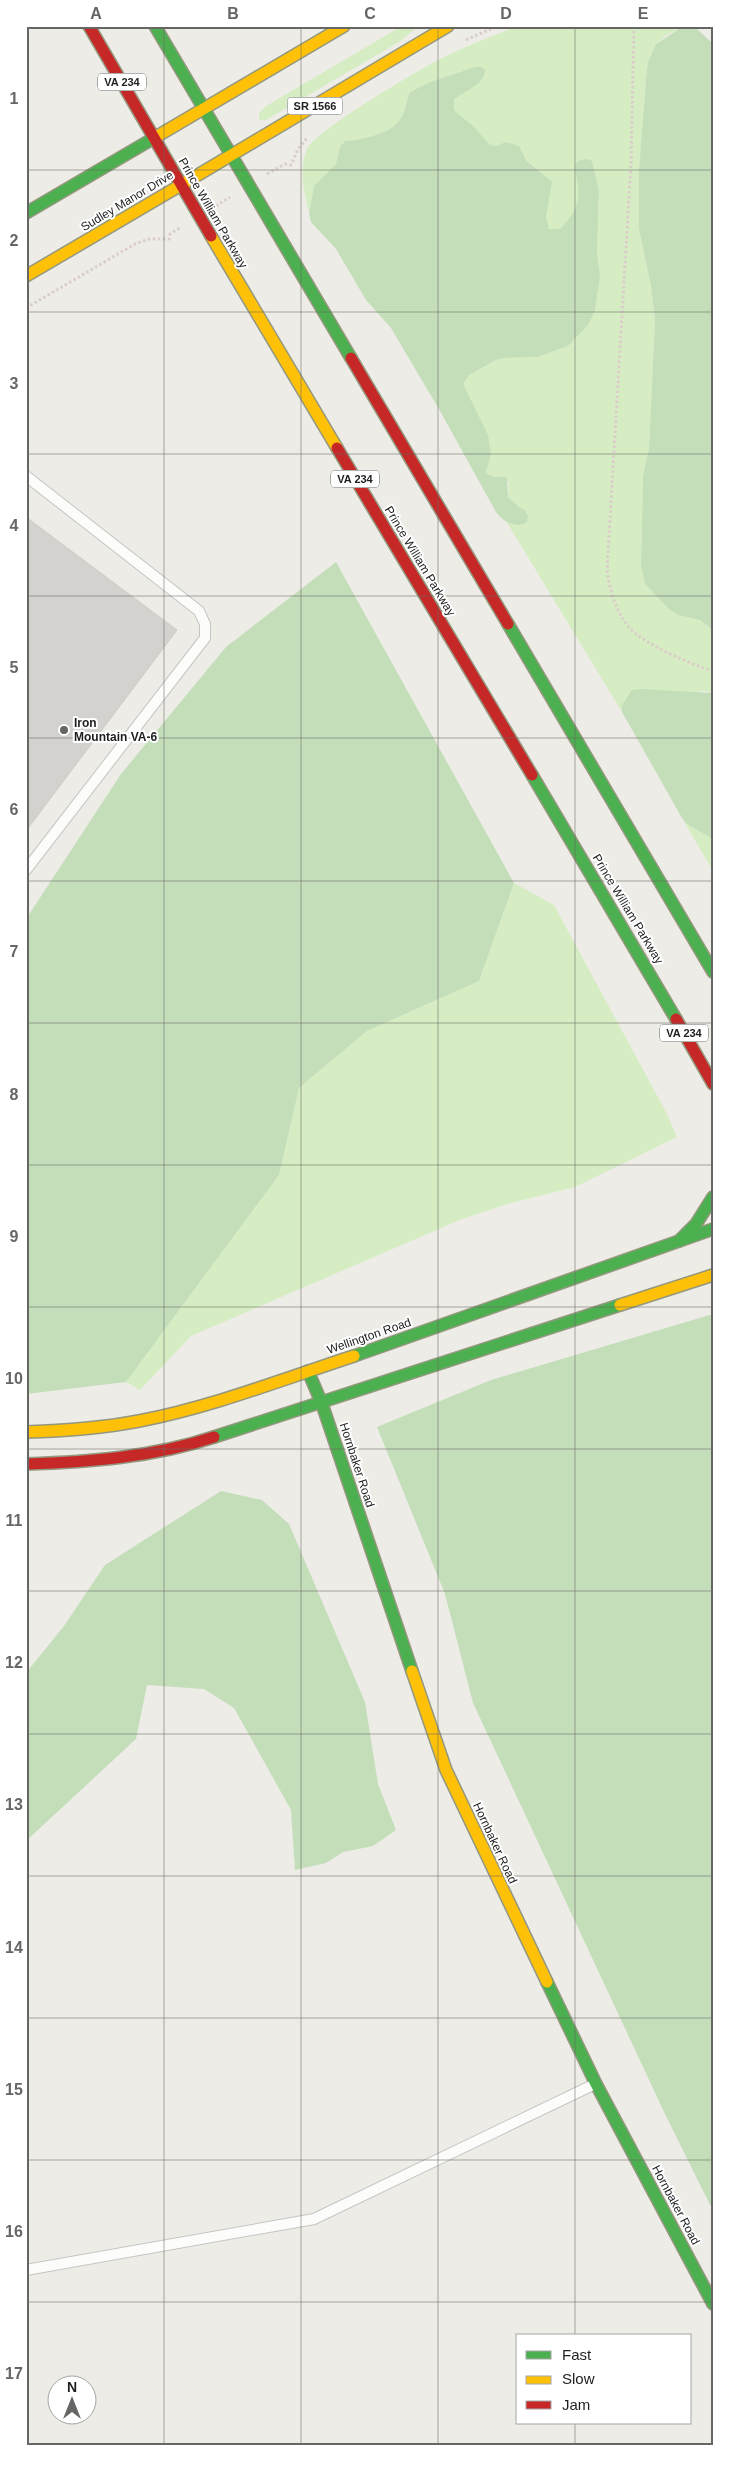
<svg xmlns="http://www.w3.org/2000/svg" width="739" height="2472" font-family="Helvetica,sans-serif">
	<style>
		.grass { fill: #d6edc3 }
		.forest { fill: #c4deba }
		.building { fill: #d3d2ce; stroke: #d0cdc8 }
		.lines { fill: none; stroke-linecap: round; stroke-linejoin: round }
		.lane-casing { stroke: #c5c5c3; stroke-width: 12 }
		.fast-casing { stroke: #94987e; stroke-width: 14 }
		.slow-casing { stroke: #94987e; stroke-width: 14 }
		.jam-casing { stroke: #94987e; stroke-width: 14 }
		.path { stroke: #dbcdca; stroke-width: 3; stroke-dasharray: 2.5 2.5; stroke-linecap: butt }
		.lane { stroke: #fcfcfb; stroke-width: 10 }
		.fast { stroke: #4caf50; stroke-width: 11 }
		.slow { stroke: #ffc107; stroke-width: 11 }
		.jam { stroke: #c62828; stroke-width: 11 }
		.grid { fill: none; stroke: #666664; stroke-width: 1; stroke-opacity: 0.55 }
		.poi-dot { fill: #666664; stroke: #fff; stroke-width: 2 }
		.labels { text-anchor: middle; stroke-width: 4; stroke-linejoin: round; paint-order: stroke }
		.shield { fill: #fff; stroke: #626262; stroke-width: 1 }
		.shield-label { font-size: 11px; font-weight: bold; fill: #1e1e1e }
		.street-label { font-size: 12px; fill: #1e1e1e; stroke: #fff }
		.poi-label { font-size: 12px; font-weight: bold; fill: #1e1e1e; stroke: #fff; text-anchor: start }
		.neatline { fill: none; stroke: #666664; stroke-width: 2 }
		.grid-label { font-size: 16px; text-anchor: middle; font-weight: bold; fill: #666664 }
	</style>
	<rect width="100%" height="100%" fill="#edece7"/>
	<!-- grass -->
	<g class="grass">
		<path d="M402 26H419L399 42 266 120H259V113L266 106Z"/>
		<path d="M517 26H684L665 36 656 44 648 62 646 79 639 170V229L651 286 655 320 649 448 643 476 641 566 645 584 669 609 678 615 700 620 713 630V693L704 691 622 705V712L506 521 518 525 525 510 520 508 508 497 509 483 502 476 490 477 486 472 463 384 469 375 496 360 503 358 538 357 568 346 589 324 595 310 600 277 597 252 599 190 592 161 577 174C583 200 578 210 560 229H549L545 217 552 182 506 142 496 146 490 145 465 119 454 110V100L481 80 462 71 430 82 410 92C406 101 405 114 399 121 390 134 360 140 345 141L340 147 336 164 314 186 309 213C304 191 298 171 307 149 315 131 417 71 440 59 465 46 491 37 517 26Z"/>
		<path d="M682 818 687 824 713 839V871Z"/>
		<path d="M514 883 554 905 666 1112 677 1137 575 1187 511 1203 462 1219 191 1336 140 1390 126 1382 279 1175 299 1088 367 1031 479 981Z"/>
	</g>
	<!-- forest -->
	<g class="forest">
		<path d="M682 27H695L713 44V630L700 620 678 615 669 609 645 584 641 566 643 476 649 448 655 320 651 286 639 229V170L646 79 648 62 656 44Z"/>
		<path d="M475 67H482L485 70C485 85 463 91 454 100V110L473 126 490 145 496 146 506 142 519 146 526 160 552 182 546 217 549 229H560C583 204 580 197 575 166L578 161 587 159 592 161 599 190 597 252 600 277 595 310 589 324 568 346 538 357 503 358 496 360 469 375 463 384 488 435 491 454 486 472C493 480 498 475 507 477L508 497 520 508 525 510 528 516 527 522C517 529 503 522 496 512L440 411 391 328 366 300 336 249 311 222 309 213 314 186 336 164 340 147 345 141C360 140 390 134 399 121 405 114 406 101 410 92L430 82Z"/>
		<path d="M336 562 514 883 479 981 367 1031 299 1088 279 1175 126 1382 26 1394V919L121 774 226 647Z"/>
		<path d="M642 689 713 693V839L687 824 682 818 622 712V705L632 690Z"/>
		<path d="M713 1314V2211L665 2114 473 1703 445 1594 377 1427 491 1380Z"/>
		<path d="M221 1491 262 1500 289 1524 365 1702 378 1784 396 1830 373 1846 343 1852 326 1863 295 1870 291 1810 234 1708 204 1689 147 1685 136 1739 26 1841V1673L64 1626 105 1565Z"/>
	</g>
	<!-- building -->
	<path class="building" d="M26 517 177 630 26 831Z"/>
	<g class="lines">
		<!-- lane casing -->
		<g class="lane-casing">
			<g id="lane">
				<path d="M26 476 199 611 205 624V638L26 870"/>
				<path d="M26 2270 314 2219 595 2084"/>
			</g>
		</g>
		<!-- fast casing -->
		<g class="fast-casing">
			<g id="fast">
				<path d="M155 26 351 358"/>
				<path d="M26 213 154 138"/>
				<path d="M508 624 713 972"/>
				<path d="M532 775 676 1019"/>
				<path d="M679 1241 696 1224 713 1197"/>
				<path d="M354 1356 713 1229"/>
				<path d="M308 1371 322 1404 412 1671"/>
				<path d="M214 1437 620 1305"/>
				<path d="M547 1982 596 2084 713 2304"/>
			</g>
		</g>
		<!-- slow casing -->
		<g class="slow-casing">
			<g id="slow">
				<path d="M154 138 344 26"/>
				<path d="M181 185 448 26"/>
				<path d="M211 236 337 448"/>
				<path d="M26 276 181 185"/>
				<path d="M620 1305 713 1275"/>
				<path d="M26 1432C64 1431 102 1428 139 1421 212 1407 283 1379 354 1356"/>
				<path d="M412 1671 446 1770 547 1982"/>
			</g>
		</g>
		<!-- jam casing -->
		<g class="jam-casing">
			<g id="jam">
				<path d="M89 26 211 236"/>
				<path d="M351 358 508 624"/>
				<path d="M337 448 532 775"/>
				<path d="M676 1019 713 1084"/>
				<path d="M26 1464C89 1462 154 1457 214 1437"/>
			</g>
		</g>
		<!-- path -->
		<g class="path">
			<path d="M634 26 631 163 607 570C610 591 615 609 628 626 641 643 692 665 713 671"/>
			<path d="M466 40 498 26"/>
			<path d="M267 174 285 164 291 165 298 149 307 138"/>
			<path d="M216 206 230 197"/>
			<path d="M26 308 135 244 149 239H169L170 234 181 227"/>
		</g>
		<!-- lane -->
		<use href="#lane" class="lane"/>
		<!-- fast -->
		<use href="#fast" class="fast"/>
		<!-- slow -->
		<use href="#slow" class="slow"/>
		<!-- jam -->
		<use href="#jam" class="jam"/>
	</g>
	<!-- grid -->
	<path class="grid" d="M164 26V2446M301 26V2446M438 26V2446M575 26V2336M26 170H713M26 312H713M26 454H713M26 596H713M26 738H713M26 881H713M26 1023H713M26 1165H713M26 1307H713M26 1449H713M26 1591H713M26 1734H713M26 1876H713M26 2018H713M26 2160H713M26 2302H713M575 2423V2446"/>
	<!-- markers -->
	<circle class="poi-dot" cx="64" cy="730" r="5"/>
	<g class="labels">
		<!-- shield labels -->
		<g class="shield">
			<rect x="98" y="73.5" width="48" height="17" rx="4"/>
			<rect x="287.5" y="97.5" width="55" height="17" rx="4"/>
			<rect x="331" y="470.5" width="48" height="17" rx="4"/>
			<rect x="660" y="1024.5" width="48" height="17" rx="4"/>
		</g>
		<g class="shield-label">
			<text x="122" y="86">VA 234</text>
			<text x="315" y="110">SR 1566</text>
			<text x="355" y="483">VA 234</text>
			<text x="684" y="1037">VA 234</text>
		</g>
		<!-- street labels -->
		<g class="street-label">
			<text transform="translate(127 201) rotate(-31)" y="4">Sudley Manor Drive</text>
			<text transform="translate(213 213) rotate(60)" y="4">Prince William Parkway</text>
			<text transform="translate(420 561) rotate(59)" y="4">Prince William Parkway</text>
			<text transform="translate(628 909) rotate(59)" y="4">Prince William Parkway</text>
			<text transform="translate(369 1336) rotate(-19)" y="4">Wellington Road</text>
			<text transform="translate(357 1465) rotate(72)" y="4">Hornbaker Road</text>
			<text transform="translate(495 1843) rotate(65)" y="4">Hornbaker Road</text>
			<text transform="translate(676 2205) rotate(62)" y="4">Hornbaker Road</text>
		</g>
		<!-- poi labels -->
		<g class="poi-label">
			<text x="74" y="727">Iron<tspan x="74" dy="14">Mountain VA-6</tspan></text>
		</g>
	</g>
	<!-- border -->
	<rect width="739" height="2472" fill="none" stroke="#ffffff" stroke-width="55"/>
	<!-- legend -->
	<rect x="516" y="2334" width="175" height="90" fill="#ffffff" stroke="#a5a5a5"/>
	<rect x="526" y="2351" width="25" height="8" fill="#4caf50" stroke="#a5a5a5"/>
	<text x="562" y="2360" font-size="15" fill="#1e1e1e">Fast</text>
	<rect x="526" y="2376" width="25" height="8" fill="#ffc107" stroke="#a5a5a5"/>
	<text x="562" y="2384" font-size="15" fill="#1e1e1e">Slow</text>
	<rect x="526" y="2401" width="25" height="8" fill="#c62828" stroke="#a5a5a5"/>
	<text x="562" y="2410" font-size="15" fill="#1e1e1e">Jam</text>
	<!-- north arrow -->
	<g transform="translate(72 2400)"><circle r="24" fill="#ffffff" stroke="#a5a5a5"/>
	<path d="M0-4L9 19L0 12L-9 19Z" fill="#666664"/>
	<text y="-8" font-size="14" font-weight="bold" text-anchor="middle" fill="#1e1e1e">N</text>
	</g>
	<rect x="28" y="28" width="684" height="2416" class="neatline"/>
	<g class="grid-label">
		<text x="96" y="19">A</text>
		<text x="233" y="19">B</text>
		<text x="370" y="19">C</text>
		<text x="506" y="19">D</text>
		<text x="643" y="19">E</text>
		<text x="14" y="104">1</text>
		<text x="14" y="246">2</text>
		<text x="14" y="389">3</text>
		<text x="14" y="531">4</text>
		<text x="14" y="673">5</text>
		<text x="14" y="815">6</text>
		<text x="14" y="957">7</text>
		<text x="14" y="1100">8</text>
		<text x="14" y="1242">9</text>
		<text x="14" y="1384">10</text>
		<text x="14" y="1526">11</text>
		<text x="14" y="1668">12</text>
		<text x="14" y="1810">13</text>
		<text x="14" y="1953">14</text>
		<text x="14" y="2095">15</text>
		<text x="14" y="2237">16</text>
		<text x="14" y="2379">17</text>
	</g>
</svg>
